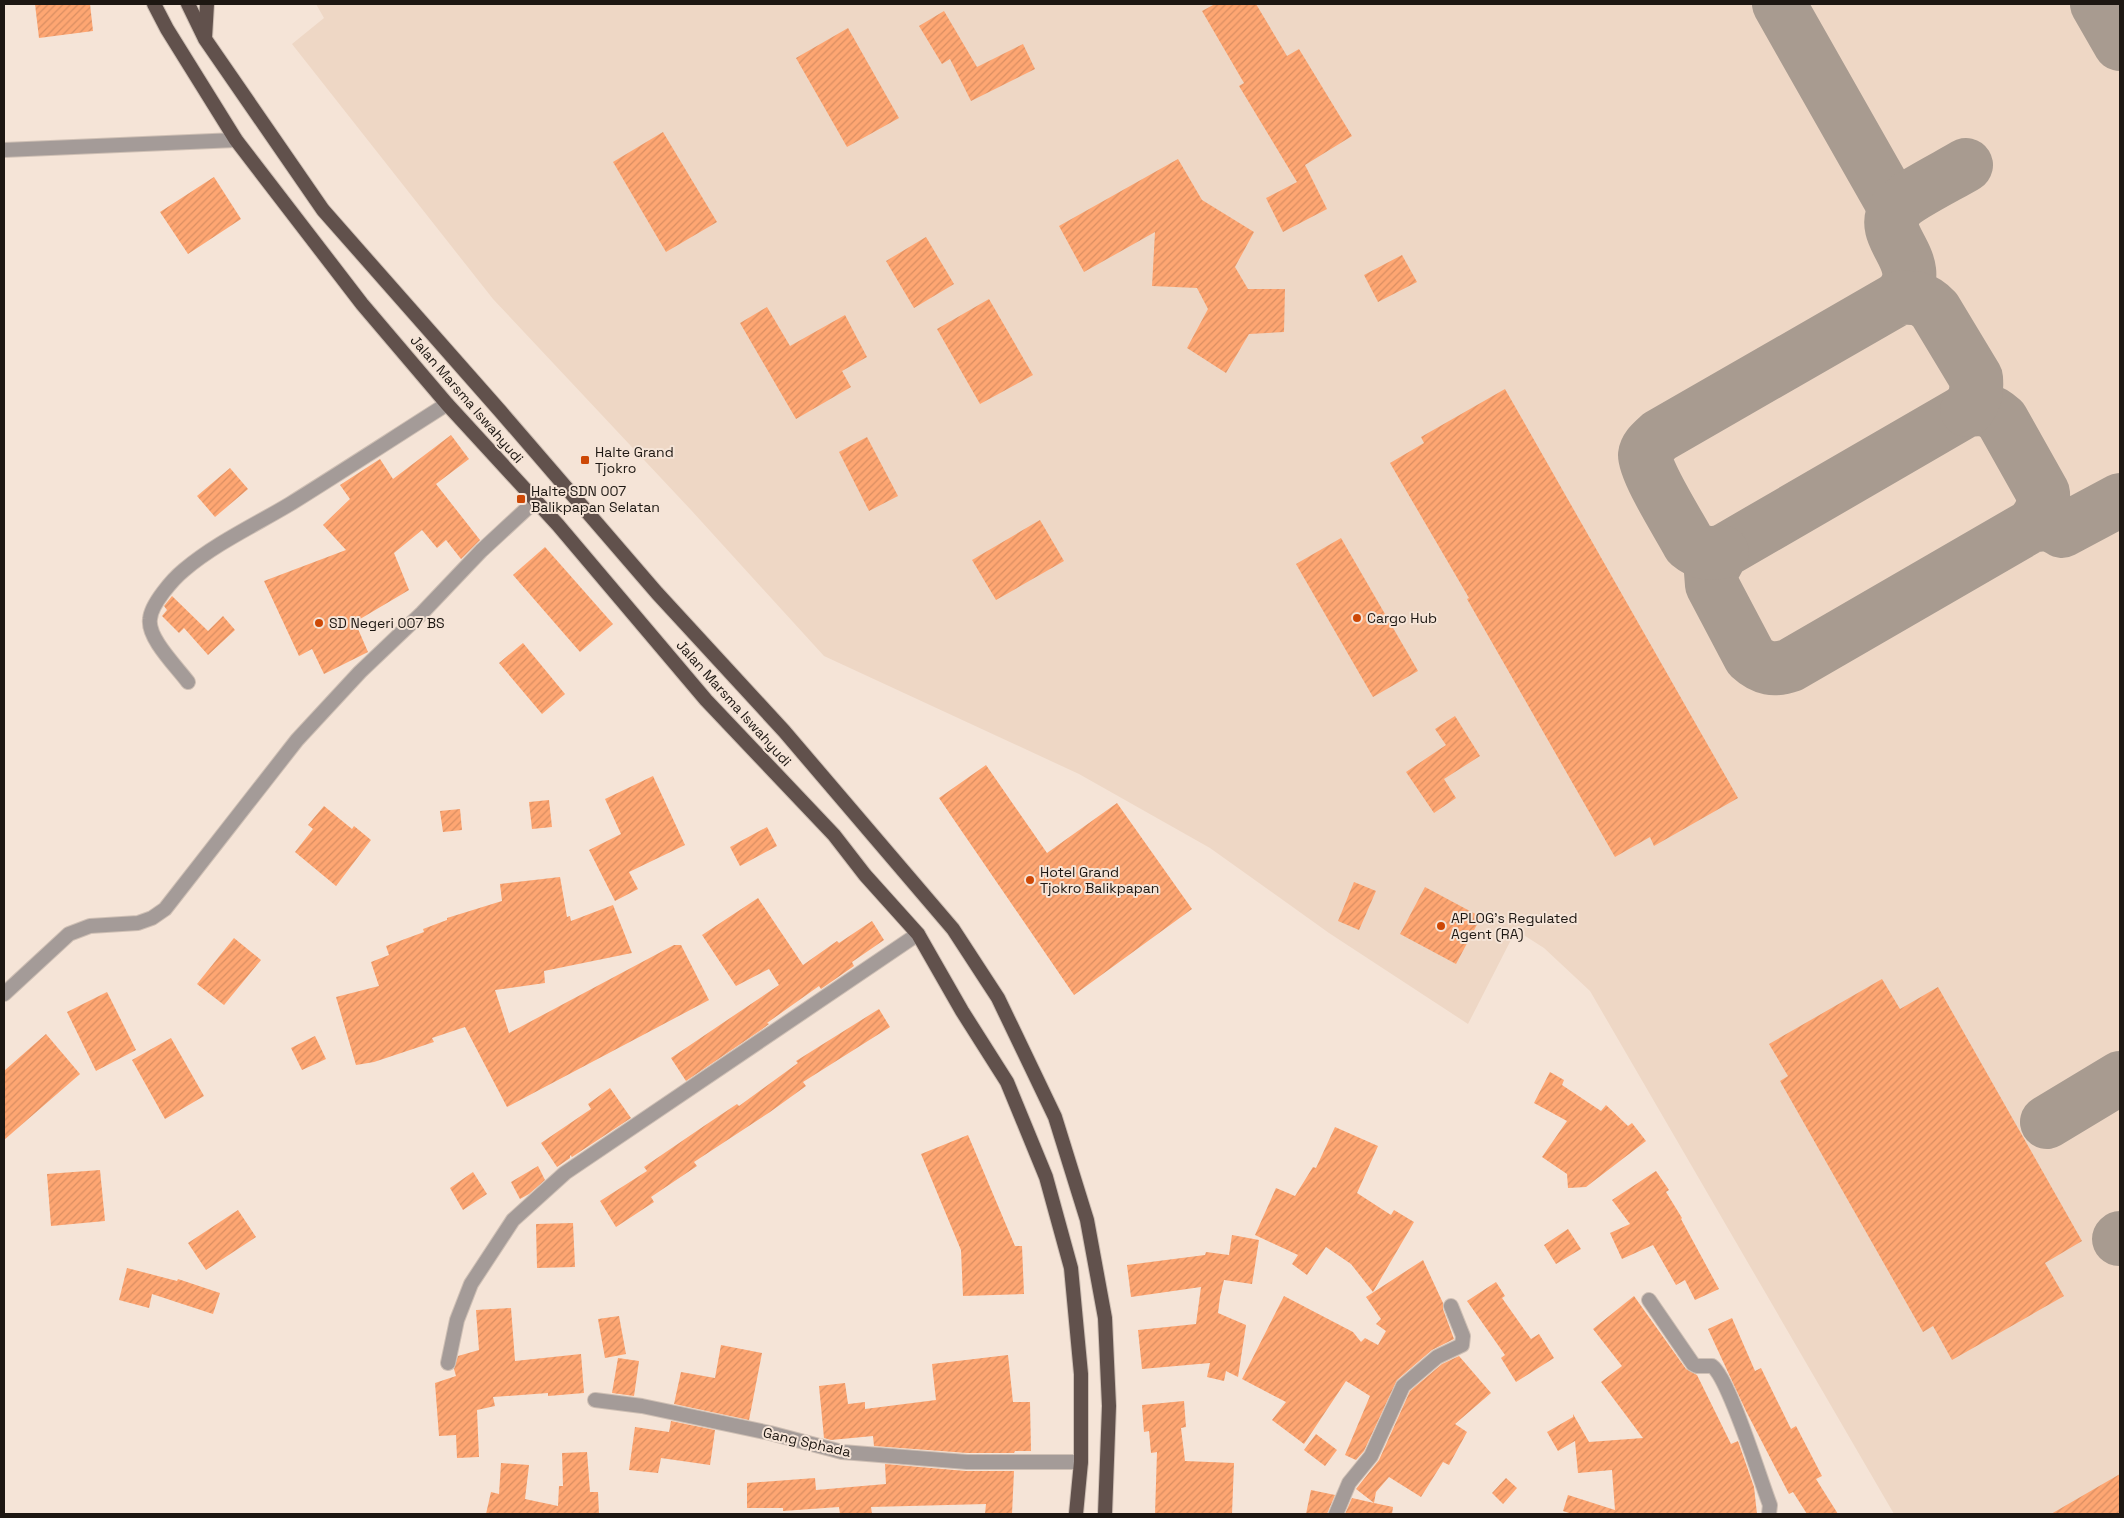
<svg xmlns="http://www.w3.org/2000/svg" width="2124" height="1518" font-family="'Space Grotesk',sans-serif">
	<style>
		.built { fill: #eed7c5 }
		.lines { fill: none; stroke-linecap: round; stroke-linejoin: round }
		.taxiway { stroke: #a89b90; stroke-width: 54 }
		.building { fill: url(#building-hatch) }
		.minor-casing { stroke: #cebfb4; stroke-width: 16 }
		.trunk-casing { stroke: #cebfb4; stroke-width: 16 }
		.minor { stroke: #a49b98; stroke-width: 14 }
		.trunk { stroke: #61514c; stroke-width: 14 }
		.poi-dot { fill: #cd4806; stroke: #f5e4d7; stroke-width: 2 }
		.labels { text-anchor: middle; stroke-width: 4; stroke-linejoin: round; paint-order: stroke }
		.street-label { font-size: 14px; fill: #1d1712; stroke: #f5e4d7 }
		.poi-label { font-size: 14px; fill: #1d1712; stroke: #f5e4d7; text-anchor: start }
	</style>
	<defs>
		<pattern id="building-hatch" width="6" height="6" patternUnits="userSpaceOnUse" patternTransform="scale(1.25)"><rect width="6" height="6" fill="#fea672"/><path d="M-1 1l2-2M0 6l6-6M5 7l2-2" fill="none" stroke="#d98e62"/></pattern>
	</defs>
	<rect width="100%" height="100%" fill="#f5e4d7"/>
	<!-- built -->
	<path class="built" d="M316 4H2120V1514H1894L1590 991 1544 948 1516 930 1468 1024 1329 933 1210 848 1079 774 824 656 691 510 493 299 292 44 324 18Z"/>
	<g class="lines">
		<!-- taxiway -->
		<g class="taxiway">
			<path d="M1779 4 1896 210"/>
			<path d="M2097 4 2120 44"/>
			<path d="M1899 298C1931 263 1877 238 1895 210 1904 197 1950 175 1966 165"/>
			<path d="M2031 526C2041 515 2044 508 2043 493L2002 420C1990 409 1983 408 1967 410L1722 552 1711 572 1712 585 1750 657C1763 669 1774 671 1791 665L2031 526C2044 523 2052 524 2062 531L2120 500"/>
			<path d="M1722 552C1707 554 1700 553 1689 544 1680 527 1644 470 1645 455 1646 447 1653 442 1659 436L1899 298C1915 297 1924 298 1935 310L1976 378C1977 392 1976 399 1967 410"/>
			<path d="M2047 1122 2120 1078"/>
			<path d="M2119 1239 2120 1238"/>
		</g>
	</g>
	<!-- building -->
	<g class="building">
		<path d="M35 4H90L93 31 39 38Z"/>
		<path d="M1215 4H1256L1287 56 1299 49 1352 136 1305 165 1327 209 1283 232 1266 198 1297 182 1239 86 1244 83 1202 11Z"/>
		<path d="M944 11 977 67 1023 44 1035 69 971 101 950 59 942 64 919 26Z"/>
		<path d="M848 28 899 118 847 147 796 58Z"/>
		<path d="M663 132 717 222 666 252 613 162Z"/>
		<path d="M1178 159 1202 200 1254 232 1235 267 1248 289H1285L1284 332 1249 334 1226 373 1187 348 1208 309 1197 288 1152 286 1155 232 1084 272 1059 226Z"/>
		<path d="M214 177 241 219 188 254 160 212Z"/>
		<path d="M926 237 954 284 914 308 886 261Z"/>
		<path d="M1402 255 1417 282 1378 302 1364 275Z"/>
		<path d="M989 299 1033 375 980 404 937 329Z"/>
		<path d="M767 307 790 346 845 315 867 357 842 371 851 387 796 419 740 323Z"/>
		<path d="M1505 389 1738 798 1654 846 1650 837 1615 857 1467 599 1469 598 1390 463 1424 443 1421 437Z"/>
		<path d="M451 435 469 459 436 484 480 540 461 559 446 540 437 548 422 530 394 553 409 590 355 622 368 652 324 674 312 649 299 656 264 581 346 550 323 525 350 499 340 485 380 459 393 479Z"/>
		<path d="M867 437 898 496 869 511 839 452Z"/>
		<path d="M230 468 248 489 215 517 197 496Z"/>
		<path d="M1040 520 1064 561 996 600 972 560Z"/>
		<path d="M1341 538 1418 671 1373 697 1296 564Z"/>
		<path d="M545 547 613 624 580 652 513 575Z"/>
		<path d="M172 596 208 631 223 616 235 630 208 655 184 628 179 633 162 616 167 610 164 606Z"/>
		<path d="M523 643 565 694 542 714 499 663Z"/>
		<path d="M1455 716 1480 756 1444 779 1456 798 1434 813 1406 772 1446 745 1435 729Z"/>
		<path d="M986 765 1047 853 1117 803 1192 909 1074 995 939 798Z"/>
		<path d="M653 776 685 845 629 872 638 889 615 901 589 850 621 834 605 799Z"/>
		<path d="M549 800 552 827 532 829 529 802Z"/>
		<path d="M324 806 352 829 354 826 371 840 336 886 295 852 313 829 308 825Z"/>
		<path d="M460 809 462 830 443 832 440 811Z"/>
		<path d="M767 827 777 846 740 866 730 847Z"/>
		<path d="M560 877 567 917 570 916 571 921 613 905 632 953 544 971 545 983 495 990 509 1033 674 945H681L709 1000 507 1107 465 1027 432 1038 434 1042 374 1062 356 1065 336 997 379 986 371 962 389 955 386 946 424 932 423 929 447 920V918L502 901 500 884Z"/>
		<path d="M1354 882 1376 891 1359 930 1338 921Z"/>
		<path d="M1425 887 1481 917 1456 964 1400 934Z"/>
		<path d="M758 898 803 965 837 941 839 943 872 921 884 940 852 962 854 966 821 989 819 986 767 1023 769 1024 761 1030 686 1081 671 1058 779 985 769 969 736 986 702 935Z"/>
		<path d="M234 938 261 960 224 1005 197 984Z"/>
		<path d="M1882 979 1900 1009 1938 987 2082 1241 2045 1263 2064 1296 1952 1360 1933 1326 1923 1332 1780 1081 1788 1076 1769 1044Z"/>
		<path d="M107 992 136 1050 96 1071 67 1012Z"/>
		<path d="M879 1009 890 1027 803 1082 806 1086 770 1112 694 1162 697 1166 651 1197 654 1202 616 1227 600 1201 647 1171 644 1167 704 1126 737 1104 739 1106 798 1063 796 1061Z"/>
		<path d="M46 1034 80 1074 4 1140V1071Z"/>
		<path d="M315 1036 326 1059 302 1070 291 1048Z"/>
		<path d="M171 1038 204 1096 165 1119 132 1060Z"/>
		<path d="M1550 1072 1564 1080 1562 1085 1601 1111 1606 1105 1628 1126 1632 1123 1646 1141 1586 1187 1568 1188 1567 1174 1542 1157 1567 1121 1534 1103Z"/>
		<path d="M610 1088 631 1118 572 1157 570 1155V1158L557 1167 541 1143 591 1109 588 1104Z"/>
		<path d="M1335 1127 1378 1146 1357 1193 1391 1215 1394 1210 1414 1222 1373 1292 1351 1264 1326 1247 1307 1275 1292 1264 1298 1255 1255 1235 1276 1188 1295 1196 1313 1167 1316 1168Z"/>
		<path d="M968 1135 1015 1246H1022L1024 1294 963 1296 961 1250 921 1154Z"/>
		<path d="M538 1166 545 1180 529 1194 520 1199 511 1182Z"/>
		<path d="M100 1170 105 1221 51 1226 47 1174Z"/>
		<path d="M1656 1171 1669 1190 1666 1192 1682 1218 1681 1219 1719 1289 1695 1300 1685 1280 1676 1285 1653 1245 1622 1259 1610 1233 1630 1224 1612 1200Z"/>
		<path d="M473 1172 487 1194 463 1210 450 1188Z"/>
		<path d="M238 1210 256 1237 206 1270 188 1243Z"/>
		<path d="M573 1223 575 1267 537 1268 536 1224Z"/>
		<path d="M1568 1229 1581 1249 1556 1264 1544 1245Z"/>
		<path d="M1232 1235 1259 1240 1252 1284 1224 1280 1220 1297 1218 1313 1246 1325 1238 1377 1226 1371 1224 1381 1207 1377 1210 1363 1142 1369 1138 1330 1196 1324 1201 1287 1131 1297 1127 1265 1205 1255 1206 1252 1229 1255Z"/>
		<path d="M1423 1260 1443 1303V1309L1454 1339 1432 1350 1397 1380 1364 1451 1356 1460 1345 1455 1370 1396 1346 1381 1304 1444 1272 1420 1286 1402 1242 1379 1284 1296 1353 1332 1361 1342 1365 1338 1378 1345 1386 1331 1376 1324 1381 1319 1366 1297Z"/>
		<path d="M127 1268 177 1281 178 1279 220 1293 213 1314 152 1294 149 1308 119 1300Z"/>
		<path d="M1496 1282 1505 1296 1502 1298 1531 1339 1539 1334 1554 1358 1516 1382 1501 1358 1505 1355 1467 1301Z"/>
		<path d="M1634 1296 1686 1369 1697 1375 1731 1444 1738 1441 1754 1487 1757 1514H1572L1563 1511 1568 1495 1615 1510 1612 1470 1578 1473 1575 1441 1558 1451 1547 1432 1573 1417V1414L1589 1442 1643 1438 1601 1382 1622 1366 1593 1329Z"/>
		<path d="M511 1308 515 1361 581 1354 584 1393 548 1396V1393L493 1397 495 1406 477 1410 479 1457 457 1458 456 1435 439 1436 435 1383 456 1376 454 1369 458 1356 479 1350 476 1310Z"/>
		<path d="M619 1316 626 1354 605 1358 598 1319Z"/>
		<path d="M1732 1318 1755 1371 1761 1368 1791 1429 1796 1426 1822 1476 1816 1479 1838 1514H1807L1793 1492 1789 1494 1746 1411 1708 1329Z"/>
		<path d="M721 1345 762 1353 749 1420 674 1404 681 1372 715 1378Z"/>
		<path d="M1008 1355 1013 1402H1030L1031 1451H1015L1014 1453H967L874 1446 873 1436 831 1440 824 1438 819 1386 845 1383 848 1404 865 1402V1409L936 1400 932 1364Z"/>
		<path d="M1459 1356 1491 1393 1455 1424 1467 1432 1449 1465 1443 1462 1421 1497 1389 1477 1376 1492 1374 1503 1393 1507 1392 1514H1345L1352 1498 1374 1503 1356 1489 1379 1460 1410 1391 1442 1364Z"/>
		<path d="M618 1358 639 1361 634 1396 612 1393Z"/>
		<path d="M1184 1401 1186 1427 1181 1428 1185 1461 1234 1463 1232 1514H1155L1157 1452 1151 1453 1149 1431 1144 1432 1142 1405Z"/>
		<path d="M671 1421 715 1430 710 1465 661 1458 658 1473 629 1470 635 1427 669 1432Z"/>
		<path d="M1316 1434 1337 1450 1325 1466 1304 1450Z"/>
		<path d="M587 1452 590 1492H598L599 1514H486L491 1492 499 1494 501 1463 529 1465 525 1499 558 1506 559 1486H563L562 1453Z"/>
		<path d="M885 1464 966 1471H1014L1012 1514H985L986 1504 871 1507 872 1514H840L839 1507 783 1511V1508H747V1483L815 1478 816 1490 886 1484Z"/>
		<path d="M2120 1474V1514H2051Z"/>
		<path d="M1506 1478 1517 1488 1503 1504 1492 1493Z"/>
		<path d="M1311 1490 1335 1495 1327 1514H1306Z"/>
	</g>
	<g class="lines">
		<!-- minor casing -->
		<g class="minor-casing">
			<g id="minor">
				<path d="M4 150 236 140"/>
				<path d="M188 682C177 667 147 638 150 619 151 604 173 579 184 570 216 543 255 525 290 504 343 471 395 437 447 404"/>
				<path d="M4 994 69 934 90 926 138 923 152 918 165 909 297 740 360 672 422 613 481 551 535 501"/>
				<path d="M1649 1300 1693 1364 1697 1366H1712C1729 1378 1760 1479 1770 1505L1769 1514"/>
				<path d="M448 1363 457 1320 471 1284 513 1220 565 1173 918 934"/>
				<path d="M595 1400 642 1406 770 1433 842 1452 967 1462H1081"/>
				<path d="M1336 1514 1349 1483 1371 1456 1403 1386 1437 1357 1462 1345 1463 1336 1451 1306"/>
			</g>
		</g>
		<!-- trunk casing -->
		<g class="trunk-casing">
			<g id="trunk">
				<path d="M154 4 167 29 236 140 362 304 447 404 558 525 706 700 834 835 865 875 918 934 962 1011 1007 1082 1046 1177 1071 1268 1081 1374V1462L1076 1514"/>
				<path d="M188 4 205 39 323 210 501 412 657 593 784 731 953 929 998 998 1055 1117 1087 1220 1105 1318 1109 1406 1105 1514"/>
				<path d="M205 38 207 4"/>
			</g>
		</g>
		<!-- minor -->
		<use href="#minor" class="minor"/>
		<!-- trunk -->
		<use href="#trunk" class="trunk"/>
	</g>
	<!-- markers -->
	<g class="poi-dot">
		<rect x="580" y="455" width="10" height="10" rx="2.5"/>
		<rect x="516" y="494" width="10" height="10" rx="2.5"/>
		<circle cx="1357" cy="618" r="5"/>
		<circle cx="319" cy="623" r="5"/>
		<circle cx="1030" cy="880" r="5"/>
		<circle cx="1441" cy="926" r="5"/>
	</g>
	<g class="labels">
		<!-- street labels -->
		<g class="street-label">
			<text transform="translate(467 399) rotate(49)" y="5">Jalan Marsma Iswahyudi</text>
			<text transform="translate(734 703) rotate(48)" y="5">Jalan Marsma Iswahyudi</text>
			<text transform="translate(807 1442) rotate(13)" y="5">Gang Sphada</text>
		</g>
		<!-- poi labels -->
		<g class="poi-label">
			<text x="595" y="457">Halte Grand<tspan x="595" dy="16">Tjokro</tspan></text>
			<text x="531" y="496">Halte SDN 007<tspan x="531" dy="16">Balikpapan Selatan</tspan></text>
			<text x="1367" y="623">Cargo Hub</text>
			<text x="329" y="628">SD Negeri 007 BS</text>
			<text x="1040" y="877">Hotel Grand<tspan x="1040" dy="16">Tjokro Balikpapan</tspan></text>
			<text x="1451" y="923">APLOG's Regulated<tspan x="1451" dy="16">Agent (RA)</tspan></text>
		</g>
	</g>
	<!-- border -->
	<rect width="2124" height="1518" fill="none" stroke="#1d1712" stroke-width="10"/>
</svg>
